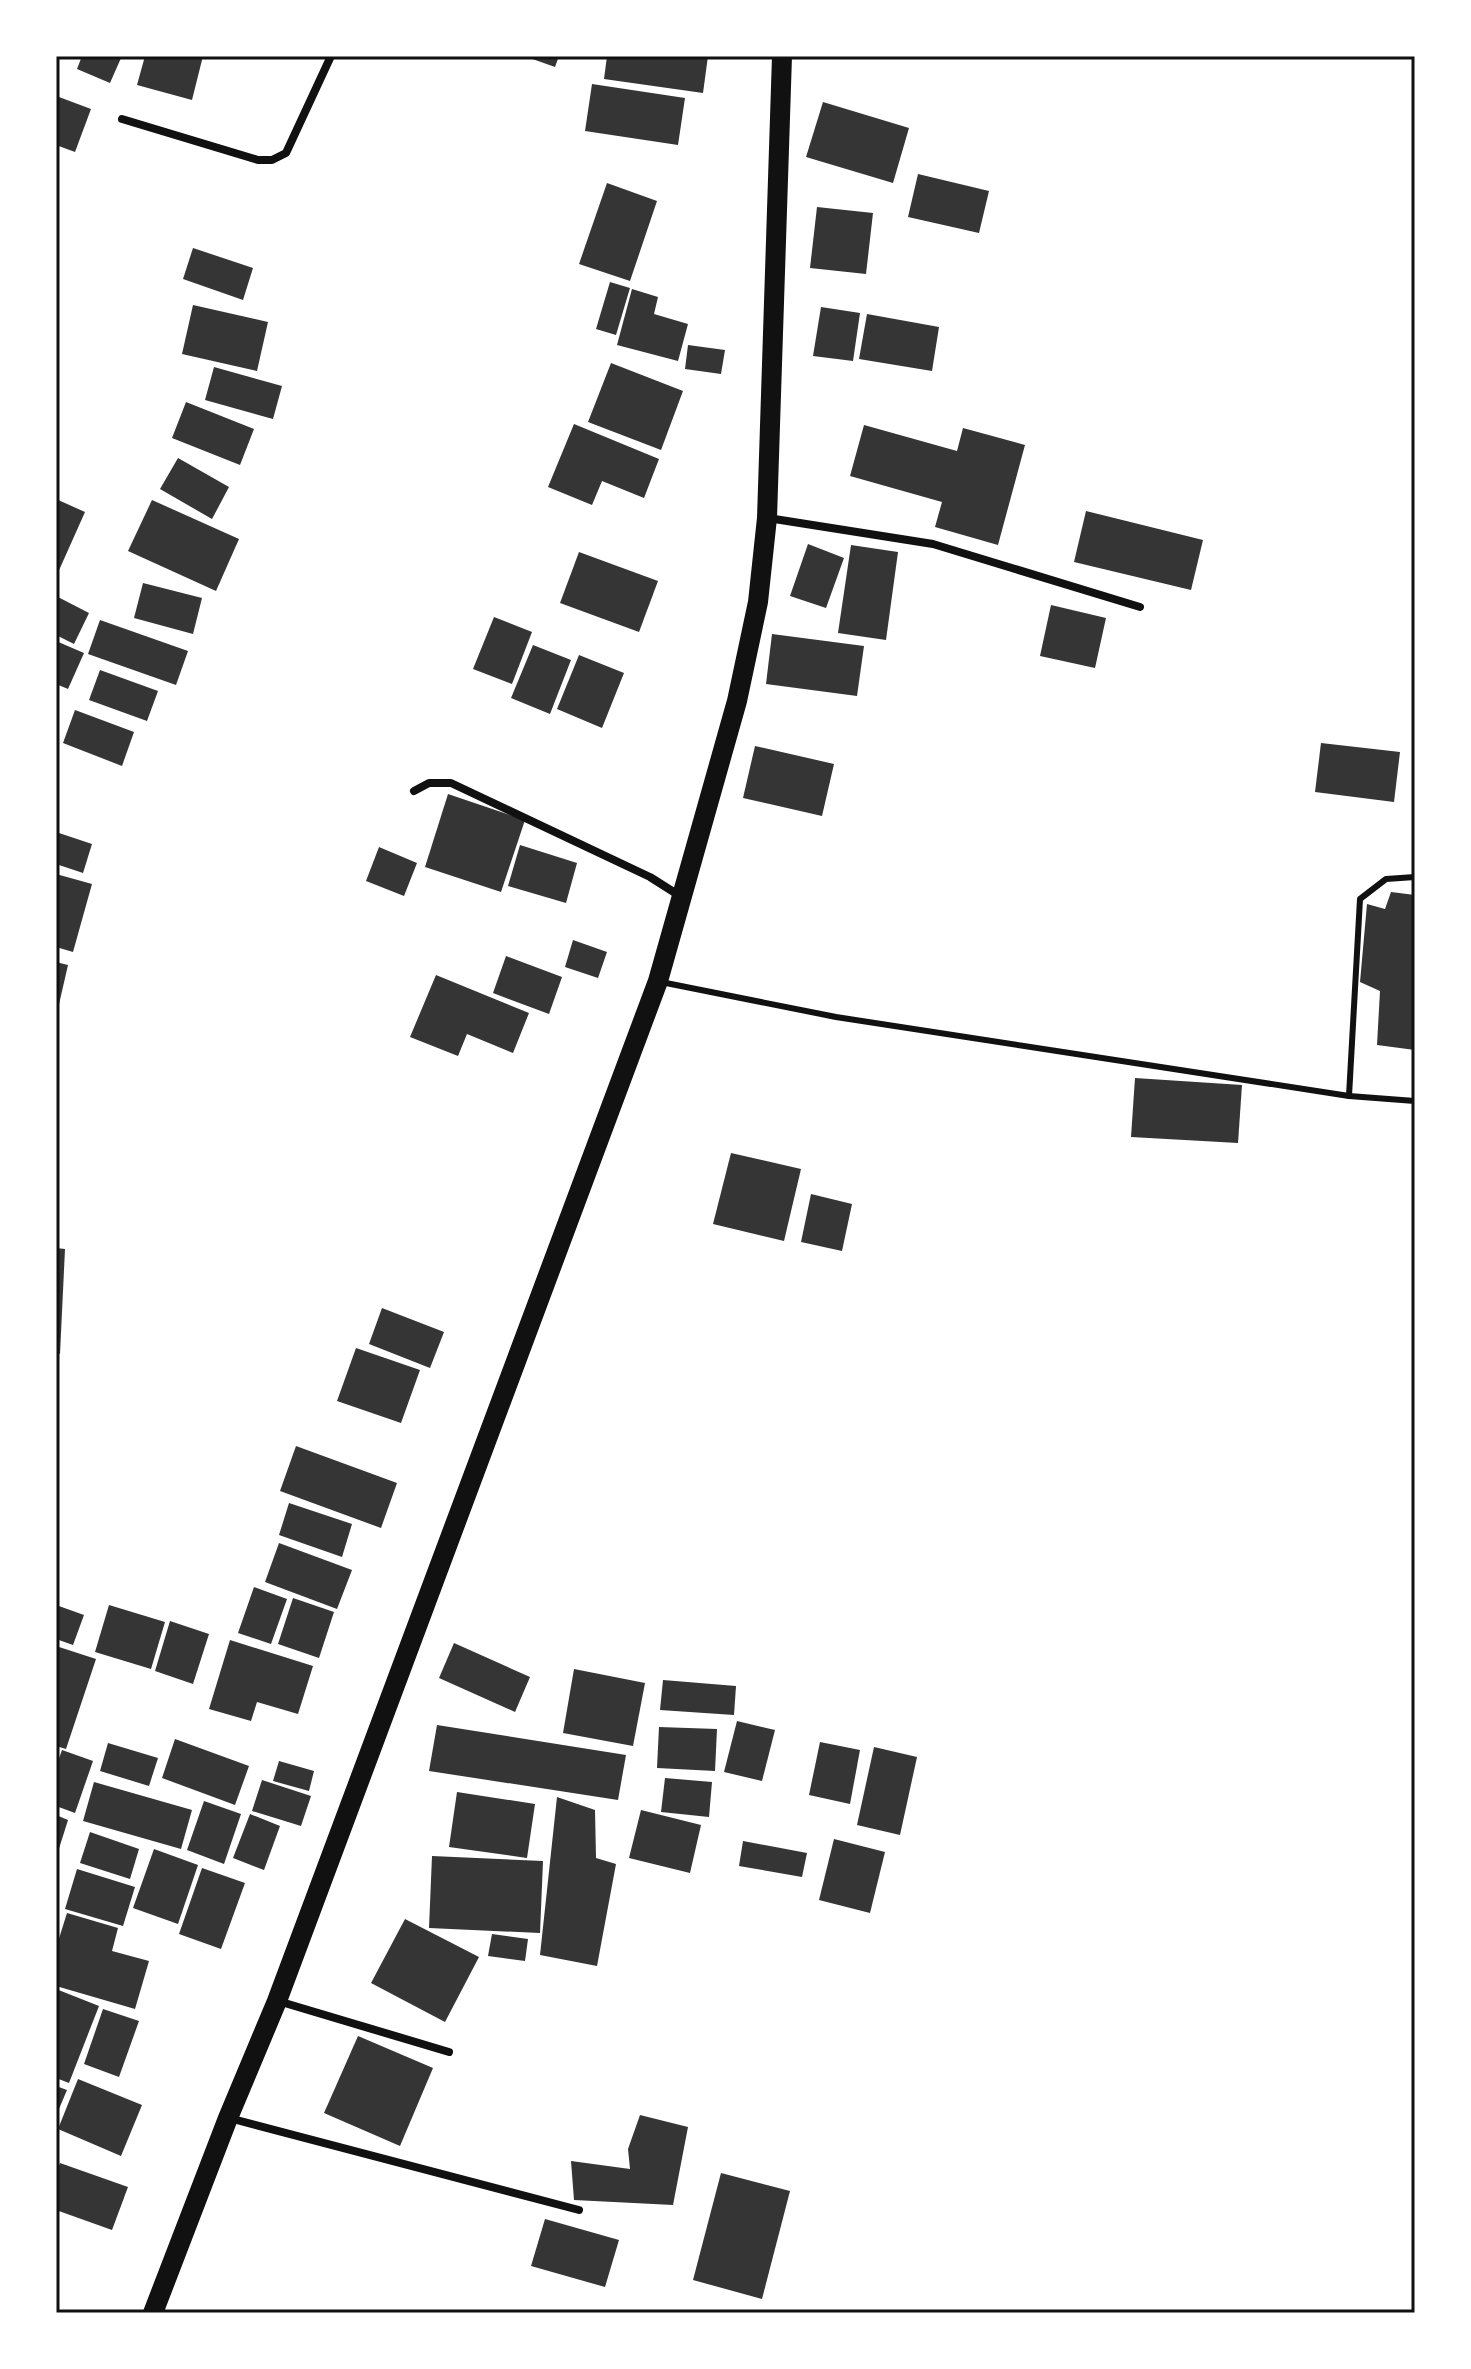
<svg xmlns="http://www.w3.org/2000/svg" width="1471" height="2369" font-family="Lora,serif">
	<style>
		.building { fill: #353535 }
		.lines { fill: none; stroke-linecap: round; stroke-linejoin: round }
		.service { stroke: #111; stroke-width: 6 }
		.minor { stroke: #111; stroke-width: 8 }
		.primary { stroke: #111; stroke-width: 20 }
		.neatline { fill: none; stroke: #111; stroke-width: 3 }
	</style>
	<rect width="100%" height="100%" fill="#fff"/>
	<!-- building -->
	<g class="building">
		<path d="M82 56 121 58 110 83 77 69Z"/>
		<path d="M145 56H203L192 100 137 85Z"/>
		<path d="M524 56H559L555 67Z"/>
		<path d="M607 56H708L703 93 604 79Z"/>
		<path d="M592 84 685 98 678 145 585 131Z"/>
		<path d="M59 97 91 109 75 152 56 145Z"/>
		<path d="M823 102 909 128 893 183 806 157Z"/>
		<path d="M918 174 989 191 979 233 908 217Z"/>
		<path d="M607 183 657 201 630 281 579 264Z"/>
		<path d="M817 207 873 213 866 274 810 268Z"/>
		<path d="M193 248 253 268 243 300 183 279Z"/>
		<path d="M610 282 630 288 616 335 596 329Z"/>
		<path d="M632 289 658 297 654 314 688 324 678 361 617 345Z"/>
		<path d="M193 305 268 322 257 371 182 354Z"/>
		<path d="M821 307 860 313 853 361 813 356Z"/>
		<path d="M867 314 939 327 932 371 859 359Z"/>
		<path d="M688 345 725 350 721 374 685 369Z"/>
		<path d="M611 363 683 391 661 450 588 422Z"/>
		<path d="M214 367 282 386 273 419 205 400Z"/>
		<path d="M186 402 254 429 240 465 172 438Z"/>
		<path d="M574 424 659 459 644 498 602 481 592 505 548 487Z"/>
		<path d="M864 425 957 451 963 428 1025 445 998 545 935 527 942 502 850 476Z"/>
		<path d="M178 458 229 487 212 519 160 489Z"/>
		<path d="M56 499 85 512 56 577Z"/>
		<path d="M152 500 239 539 216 591 128 551Z"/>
		<path d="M1086 511 1203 540 1191 590 1074 562Z"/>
		<path d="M808 544 844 558 826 608 790 596Z"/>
		<path d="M851 545 898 552 886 640 838 633Z"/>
		<path d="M579 552 658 581 639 632 560 603Z"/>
		<path d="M143 583 202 598 193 634 134 618Z"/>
		<path d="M56 596 89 613 74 644 56 635Z"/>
		<path d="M1051 605 1106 618 1095 668 1040 656Z"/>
		<path d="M494 617 532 632 512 684 473 669Z"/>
		<path d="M100 620 188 651 176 685 88 654Z"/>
		<path d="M772 634 864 646 857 696 766 684Z"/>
		<path d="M56 641 84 653 68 689 56 684Z"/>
		<path d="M533 645 571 660 550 714 511 698Z"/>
		<path d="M579 655 624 673 602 728 557 709Z"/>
		<path d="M100 670 158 691 147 721 89 700Z"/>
		<path d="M75 710 134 732 122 766 63 743Z"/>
		<path d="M1321 743 1400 752 1394 802 1315 792Z"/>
		<path d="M755 746 834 764 822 816 743 798Z"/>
		<path d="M448 794 525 820 501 892 425 867Z"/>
		<path d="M56 832 92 844 83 873 56 864Z"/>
		<path d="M520 845 577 863 566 903 508 886Z"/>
		<path d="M379 847 417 863 404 896 366 881Z"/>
		<path d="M56 874 92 884 73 952 56 947Z"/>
		<path d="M1391 892 1415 895V1050L1377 1045 1380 991 1360 982 1367 904 1385 909Z"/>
		<path d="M573 940 607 952 598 978 565 967Z"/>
		<path d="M506 956 562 977 549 1014 493 993Z"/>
		<path d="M56 962 68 965 57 1013 56 1012Z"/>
		<path d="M436 975 529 1013 513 1053 467 1034 458 1056 410 1037Z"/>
		<path d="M1135 1078 1242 1085 1238 1143 1131 1137Z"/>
		<path d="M731 1153 801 1169 784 1241 713 1224Z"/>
		<path d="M811 1194 852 1204 842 1251 801 1242Z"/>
		<path d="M56 1248 65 1249 60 1354 56 1353Z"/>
		<path d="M382 1308 444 1332 430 1368 369 1344Z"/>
		<path d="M356 1348 420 1370 401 1423 337 1401Z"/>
		<path d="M296 1446 397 1483 381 1528 280 1491Z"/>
		<path d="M289 1503 352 1524 342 1557 279 1535Z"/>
		<path d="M279 1543 352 1570 337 1609 265 1582Z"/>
		<path d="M254 1587 287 1599 271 1644 238 1633Z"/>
		<path d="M293 1598 334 1612 319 1658 278 1644Z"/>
		<path d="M56 1605 84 1615 73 1645 56 1639Z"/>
		<path d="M109 1605 165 1622 151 1669 95 1652Z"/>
		<path d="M170 1621 209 1634 193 1684 155 1671Z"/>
		<path d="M230 1640 313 1666 298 1714 257 1702 251 1721 209 1709Z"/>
		<path d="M454 1643 530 1677 515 1712 439 1678Z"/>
		<path d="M56 1646 96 1659 66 1749 56 1746Z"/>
		<path d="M574 1669 645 1683 633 1746 563 1733Z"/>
		<path d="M663 1680 736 1686 734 1715 660 1710Z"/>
		<path d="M737 1721 775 1730 762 1781 724 1772Z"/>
		<path d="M437 1725 626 1755 618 1800 429 1771Z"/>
		<path d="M659 1727 717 1729 715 1771 657 1768Z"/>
		<path d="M175 1739 249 1766 235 1805 162 1778Z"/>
		<path d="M820 1742 860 1750 850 1804 809 1795Z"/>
		<path d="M108 1743 158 1758 149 1786 100 1771Z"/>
		<path d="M874 1747 917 1757 900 1835 857 1825Z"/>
		<path d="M62 1750 93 1761 75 1813 56 1806V1767Z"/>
		<path d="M279 1761 314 1771 309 1791 273 1781Z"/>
		<path d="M665 1778 712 1782 709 1817 661 1812Z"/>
		<path d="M262 1780 311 1796 301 1826 252 1811Z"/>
		<path d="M94 1782 192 1810 181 1849 83 1821Z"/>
		<path d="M457 1792 535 1804 527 1858 449 1847Z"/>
		<path d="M557 1797 595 1810 596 1858 616 1864 597 1966 540 1955Z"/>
		<path d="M204 1801 241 1814 224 1864 187 1850Z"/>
		<path d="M641 1810 701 1825 690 1873 629 1858Z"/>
		<path d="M250 1814 280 1826 264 1870 233 1858Z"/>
		<path d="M56 1815 68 1820 57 1855H56Z"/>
		<path d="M90 1832 139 1849 130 1879 80 1863Z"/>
		<path d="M834 1839 885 1852 870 1913 819 1900Z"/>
		<path d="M743 1841 807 1853 802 1877 739 1866Z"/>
		<path d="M154 1849 198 1865 178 1924 133 1908Z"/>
		<path d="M432 1856 543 1861 540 1933 429 1928Z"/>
		<path d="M202 1868 245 1883 221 1949 179 1934Z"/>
		<path d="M77 1869 135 1887 123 1926 65 1909Z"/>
		<path d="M67 1913 118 1928 112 1951 149 1961 135 2009 56 1986V1948Z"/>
		<path d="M405 1919 479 1957 445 2022 371 1983Z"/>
		<path d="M492 1934 528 1939 525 1961 488 1956Z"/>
		<path d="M56 1989 99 2006 69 2083 56 2078Z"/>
		<path d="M103 2009 139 2021 119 2077 84 2064Z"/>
		<path d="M358 2036 433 2068 400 2146 324 2113Z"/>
		<path d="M78 2079 142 2105 121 2156 58 2129Z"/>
		<path d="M56 2086 67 2090 56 2116Z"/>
		<path d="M640 2115 688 2127 673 2205 574 2200 571 2161 630 2169 628 2149Z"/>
		<path d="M60 2163 128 2187 112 2230 56 2210V2174Z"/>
		<path d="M721 2173 790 2191 762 2299 693 2280Z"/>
		<path d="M545 2219 619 2240 605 2287 531 2266Z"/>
	</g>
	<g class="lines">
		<!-- service -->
		<g class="service">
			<path d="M661 982 836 1017 1349 1096 1415 1101"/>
			<path d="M1349 1096 1360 899 1386 879 1415 877"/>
		</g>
		<!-- minor -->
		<g class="minor">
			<path d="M122 119 258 160H272L286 153 331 56"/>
			<path d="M768 518 933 544 1140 607"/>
			<path d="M414 791 429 783H451L650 877 680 896"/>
			<path d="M278 2001 449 2052"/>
			<path d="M229 2118 579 2210"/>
		</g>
		<!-- primary -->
		<path class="primary" d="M153 2313 228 2118 277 2001 658 981 737 701 758 602 767 518 782 56"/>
	</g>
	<!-- border -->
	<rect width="1471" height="2369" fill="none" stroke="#ffffff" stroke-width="116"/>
	<rect x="58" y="58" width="1355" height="2253" class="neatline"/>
</svg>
